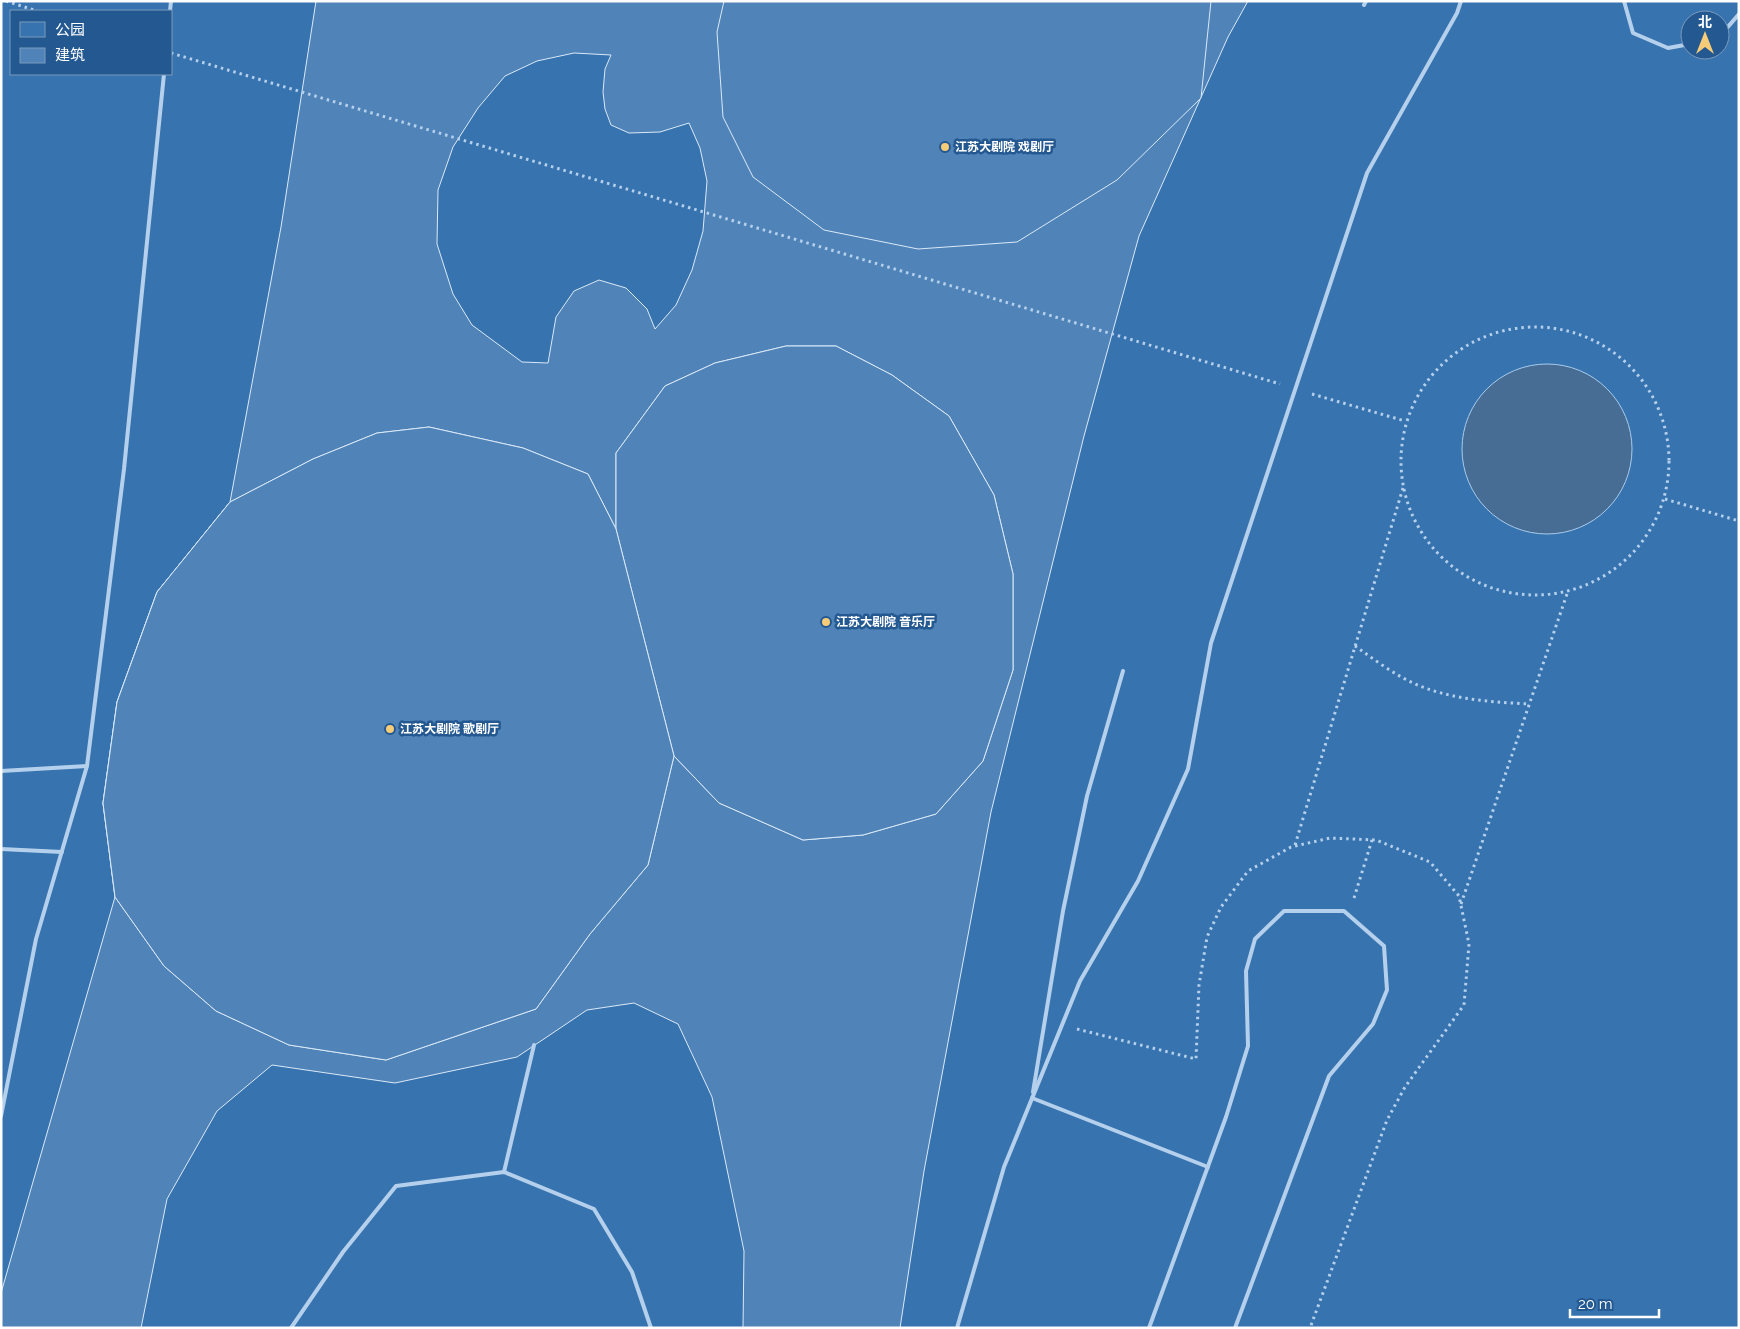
<svg xmlns="http://www.w3.org/2000/svg" width="1740" height="1329" font-family="Raleway,'Noto Sans SC',sans-serif">
	<style>
		.green { fill: #3773ae; fill-rule: evenodd }
		.water { fill: #486d95; stroke: #a9cced }
		.building { fill: #5084b8; stroke: #dae9f9; fill-rule: evenodd }
		.lines { fill: none; stroke-linecap: round; stroke-linejoin: round }
		.path { stroke: #b5d0ec; stroke-width: 3; stroke-dasharray: 2.5 4; stroke-linecap: butt }
		.service { stroke: #b5d0ec; stroke-width: 4 }
		.poi-dot { fill: #f7cc78; stroke: #235891; stroke-width: 2 }
		.labels { text-anchor: middle; stroke-width: 5; stroke-linejoin: round; paint-order: stroke }
		.poi-label { font-size: 12px; font-weight: bold; fill: #fff; stroke: #235891; text-anchor: start }
	</style>
	<rect width="100%" height="100%" fill="#235891"/>
	<!-- green -->
	<path class="green" d="M1 1H1739V1328H1ZM11 11H171V74H11ZM1690 20H1720V50H1690Z"/>
	<!-- water -->
	<circle class="water" cx="1547" cy="449" r="85"/>
	<!-- building -->
	<g class="building">
		<path d="M316 1H1248L1228 37 1139 236 1084 436 991 812 924 1171 900 1328H743L744 1251 712 1097 678 1024 634 1003 587 1010 517 1057 395 1083 272 1065 217 1111 167 1199 141 1328H1V1293L115 897 103 803 117 702 157 592 230 502 281 227ZM574 53 611 55 605 69 603 92 605 109 611 125 629 133 660 132 689 123 700 148 707 181 703 231 692 270 676 305 655 329 647 309 626 288 599 280 574 291 556 317 548 363 522 362 472 325 453 294 437 244 438 190 453 147 478 108 505 76 537 61Z"/>
		<path d="M724 1H1211L1201 98 1117 180 1017 242 918 249 824 230 753 177 723 117 717 32Z"/>
		<path d="M786 346H836L892 375 949 416 994 495 1013 574V670L983 761 936 814 863 835 803 840 719 803 674 756 648 865 590 934 536 1009 386 1060 289 1045 216 1011 164 966 115 897 103 803 117 702 157 592 230 502 313 459 377 433 429 427 523 448 588 474 616 529V453L665 386 715 363Z"/>
		<path d="M786 346H836L892 375 949 416 994 495 1013 574V670L983 761 936 814 863 835 803 840 719 803 674 756 616 529V453L665 386 715 363Z"/>
		<path d="M429 427 523 448 588 474 616 529 674 756 648 865 590 934 536 1009 386 1060 289 1045 216 1011 164 966 115 897 103 803 117 702 157 592 230 502 313 459 377 433Z"/>
	</g>
	<g class="lines">
		<!-- path -->
		<g class="path">
			<path d="M6 1 37 11"/>
			<path d="M171 53 1280 384"/>
			<circle cx="1535" cy="461" r="134"/>
			<path d="M1312 394 1405 421"/>
			<path d="M1665 499 1739 521"/>
			<path d="M1355 646C1375 660 1397 677 1420 686 1455 700 1493 702 1529 704"/>
			<path d="M1295 845 1403 488"/>
			<path d="M1354 898 1372 840"/>
			<path d="M1461 904 1568 591"/>
			<path d="M1077 1029 1196 1059 1199 985 1207 937 1221 907 1248 871 1291 847 1330 838 1376 840 1430 862 1459 896 1469 944 1464 1005 1405 1087 1387 1120 1310 1328"/>
		</g>
		<!-- service -->
		<g class="service">
			<path d="M1624 1 1633 33 1668 48 1690 44"/>
			<path d="M1364 5 1366 1"/>
			<path d="M170 11 171 1"/>
			<path d="M1720 36 1739 14"/>
			<path d="M1 771 87 766"/>
			<path d="M1 849 62 852"/>
			<path d="M1033 1092 1063 911 1087 796 1123 671"/>
			<path d="M1032 1098 1208 1167"/>
			<path d="M1 1116 36 939 87 766 124 469 164 74"/>
			<path d="M504 1172 534 1045"/>
			<path d="M291 1328 343 1252 396 1186 504 1172 594 1209 632 1272 651 1328"/>
			<path d="M957 1328 1004 1167 1080 981 1138 881 1188 769 1211 643 1367 173 1457 13 1461 1"/>
			<path d="M1149 1328 1226 1117 1248 1046 1246 971 1255 939 1284 911H1344L1384 946 1387 990 1373 1024 1329 1076 1235 1328"/>
		</g>
	</g>
	<!-- markers -->
	<g class="poi-dot">
		<circle cx="945" cy="147" r="5"/>
		<circle cx="826" cy="622" r="5"/>
		<circle cx="390" cy="729" r="5"/>
	</g>
	<g class="labels">
		<!-- poi labels -->
		<g class="poi-label">
			<text x="955" y="151">江苏大剧院 戏剧厅</text>
			<text x="836" y="626">江苏大剧院 音乐厅</text>
			<text x="400" y="733">江苏大剧院 歌剧厅</text>
		</g>
	</g>
	<!-- border -->
	<rect width="1740" height="1329" fill="none" stroke="#ffffff" stroke-width="5"/>
	<!-- legend -->
	<rect x="10" y="10" width="162" height="65" fill="#235891" stroke="#7b9bbd"/>
	<rect x="20" y="22" width="25" height="15" fill="#3773ae" stroke="#7b9bbd"/>
	<text x="55" y="35" font-size="15" fill="#ffffff">公园</text>
	<rect x="20" y="48" width="25" height="15" fill="#5084b8" stroke="#7b9bbd"/>
	<text x="55" y="60" font-size="15" fill="#ffffff">建筑</text>
	<!-- north arrow -->
	<g transform="translate(1705 35)"><circle r="24" fill="#235891" stroke="#7b9bbd"/>
	<path d="M0-4L9 19L0 12L-9 19Z" fill="#f7cc78"/>
	<text y="-8" font-size="14" font-weight="bold" text-anchor="middle" fill="#ffffff">北</text>
	</g>
	<!-- scale -->
	<path d="M1570 1309v8h89v-8" fill="none" stroke="#ffffff" stroke-width="2.5"/>
	<text x="1578" y="1309" font-size="15" fill="#ffffff" stroke="#235891" stroke-width="4" paint-order="stroke">20 m</text>
</svg>
